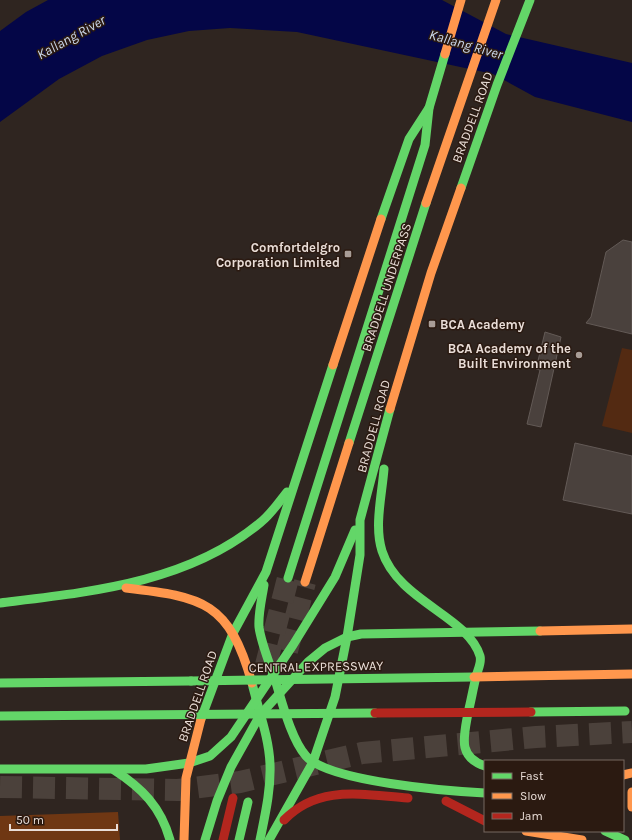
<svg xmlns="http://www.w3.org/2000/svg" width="632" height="840" font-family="Karla,sans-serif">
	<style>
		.green { fill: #532a12 }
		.forest { fill: #6f3713 }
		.water { fill: #040647 }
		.building { fill: #4a413d; stroke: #635a56 }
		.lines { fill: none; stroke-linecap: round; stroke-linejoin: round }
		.highway-tunnel { stroke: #4b413b; stroke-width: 22; stroke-dasharray: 22 11; stroke-linecap: butt }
		.fast { stroke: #63d668; stroke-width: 9 }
		.slow { stroke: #ff974d; stroke-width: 9 }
		.jam { stroke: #b3261e; stroke-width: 9 }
		.fast-bridge { stroke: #63d668; stroke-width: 9 }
		.slow-bridge { stroke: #ff974d; stroke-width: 9 }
		.jam-bridge { stroke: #b3261e; stroke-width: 9 }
		.poi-dot { fill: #a89d97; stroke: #2b1a11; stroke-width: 1.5 }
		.labels { text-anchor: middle; stroke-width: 3; stroke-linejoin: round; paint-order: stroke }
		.street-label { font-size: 13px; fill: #e9ddd7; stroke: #2b1a11 }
		.poi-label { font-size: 13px; font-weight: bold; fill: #e9ddd7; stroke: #2b1a11; text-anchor: end }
		.water-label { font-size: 14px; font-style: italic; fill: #cbd7ec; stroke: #2b1a11 }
	</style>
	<rect width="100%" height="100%" fill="#2f2520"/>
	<!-- green -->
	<path class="green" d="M622 348 632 350V433L602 426Z"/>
	<!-- forest -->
	<path class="forest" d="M118 812 120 840H0V816Z"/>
	<!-- water -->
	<path class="water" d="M48 0H442L506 34 632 63V122L535 97 493 74 297 32 230 28 189 31 147 40 102 56 59 79 0 122V31L26 12Z"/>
	<!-- building -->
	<g class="building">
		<path d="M623 240 632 242V334L586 323 591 317 606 252Z"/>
		<path d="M545 332 561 337 541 427 527 424 540 370 536 369Z"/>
		<path d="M575 443 632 456V514L563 500Z"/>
	</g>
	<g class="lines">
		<!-- highway-tunnel -->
		<g class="highway-tunnel">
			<path d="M287 651 305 582"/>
			<path d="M266 665 288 578"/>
			<path d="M0 787 178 790 240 782 362 753 536 737 632 732"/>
		</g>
		<!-- fast -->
		<g class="fast">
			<path d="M461 188 497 85 530 0"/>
			<path d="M381 219 409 139 429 108"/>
			<path d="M349 443 426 203"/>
			<path d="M384 469C382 495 374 526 382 551 398 601 468 616 480 656 482 663 477 671 476 677 473 689 471 701 468 713 464 736 457 757 485 766"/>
			<path d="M288 578 425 145 429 108 445 54"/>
			<path d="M264 585C262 598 258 614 259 627 261 644 272 669 277 686 283 706 292 740 306 756 329 782 448 791 485 793"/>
			<path d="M0 603C90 592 189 583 261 522 271 514 279 502 287 492"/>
			<path d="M0 683 191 681"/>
			<path d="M252 683C258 709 269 737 270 764 271 790 265 815 260 840"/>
			<path d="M201 719 233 633 266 572 333 365"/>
			<path d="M0 769H146L189 763 210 756 231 737 293 645 335 577 355 530"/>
			<path d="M114 770C142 788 161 807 170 840"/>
			<path d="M605 831 625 840"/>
			<path d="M205 840 217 801 231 767 260 715 308 662 325 648 347 637 361 634 540 631"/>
			<path d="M239 840 248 802"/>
			<path d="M269 840 313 762 335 697 347 637 360 555V520L390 409"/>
		</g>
		<!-- slow -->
		<g class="slow">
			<path d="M445 54 461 0"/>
			<path d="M426 203 496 0"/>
			<path d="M333 365 381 219"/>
			<path d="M390 409 431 273 461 188"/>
			<path d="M305 582 349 443"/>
			<path d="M126 588C204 597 229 602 252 683"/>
			<path d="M540 631 632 629"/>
			<path d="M623 775 632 773"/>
			<path d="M632 792V807"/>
			<path d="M526 831 582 840"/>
			<path d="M184 840 186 778 201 719"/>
		</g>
		<!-- jam -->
		<g class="jam">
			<path d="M446 801 485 821"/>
			<path d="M284 820C319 784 363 795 408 798"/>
			<path d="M223 840 233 798"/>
		</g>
		<!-- fast-bridge -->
		<g class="fast-bridge">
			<path d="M191 681 474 677"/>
			<path d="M531 712 625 711"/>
			<path d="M0 716 375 713"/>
		</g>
		<!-- slow-bridge -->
		<path class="slow-bridge" d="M474 677 632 674"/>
		<!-- jam-bridge -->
		<path class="jam-bridge" d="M375 713 531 712"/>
	</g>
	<!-- markers -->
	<g class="poi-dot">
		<rect x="344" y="250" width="8" height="8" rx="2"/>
		<rect x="428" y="320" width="8" height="8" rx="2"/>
		<circle cx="579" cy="355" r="4"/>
	</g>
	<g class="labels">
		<!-- street labels -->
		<g class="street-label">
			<text transform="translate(472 117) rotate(-70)" y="5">BRADDELL ROAD</text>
			<text transform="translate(386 287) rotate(-72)" y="5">BRADDELL UNDERPASS</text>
			<text transform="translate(373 426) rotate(-75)" y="5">BRADDELL ROAD</text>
			<text transform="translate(316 666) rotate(-1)" y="5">CENTRAL EXPRESSWAY</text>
			<text transform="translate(197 696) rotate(-71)" y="5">BRADDELL ROAD</text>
		</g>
		<!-- poi labels -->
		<g class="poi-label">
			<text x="340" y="252">Comfortdelgro<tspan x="340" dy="15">Corporation Limited</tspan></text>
			<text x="440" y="329" text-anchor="start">BCA Academy</text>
			<text x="571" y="353">BCA Academy of the<tspan x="571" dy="15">Built Environment</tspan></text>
		</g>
		<!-- water labels -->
		<g class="water-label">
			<text transform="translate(71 37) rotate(-29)" y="5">Kallang River</text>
			<text transform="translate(466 44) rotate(16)" y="5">Kallang River</text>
		</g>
	</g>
	<!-- legend -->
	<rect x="484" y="760" width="140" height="72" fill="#2b1a11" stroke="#776860"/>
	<rect x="492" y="773" width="20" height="6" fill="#63d668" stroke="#776860"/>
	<text x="520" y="780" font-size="12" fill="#e9ddd7">Fast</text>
	<rect x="492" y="793" width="20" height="6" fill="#ff974d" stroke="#776860"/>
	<text x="520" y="800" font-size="12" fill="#e9ddd7">Slow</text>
	<rect x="492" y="813" width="20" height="6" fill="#b3261e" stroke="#776860"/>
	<text x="520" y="820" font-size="12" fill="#e9ddd7">Jam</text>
	<!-- scale -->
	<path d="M10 824v6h107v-6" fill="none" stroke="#e9ddd7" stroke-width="2"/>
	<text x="16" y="824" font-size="12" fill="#e9ddd7" stroke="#2b1a11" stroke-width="3" paint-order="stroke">50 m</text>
</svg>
